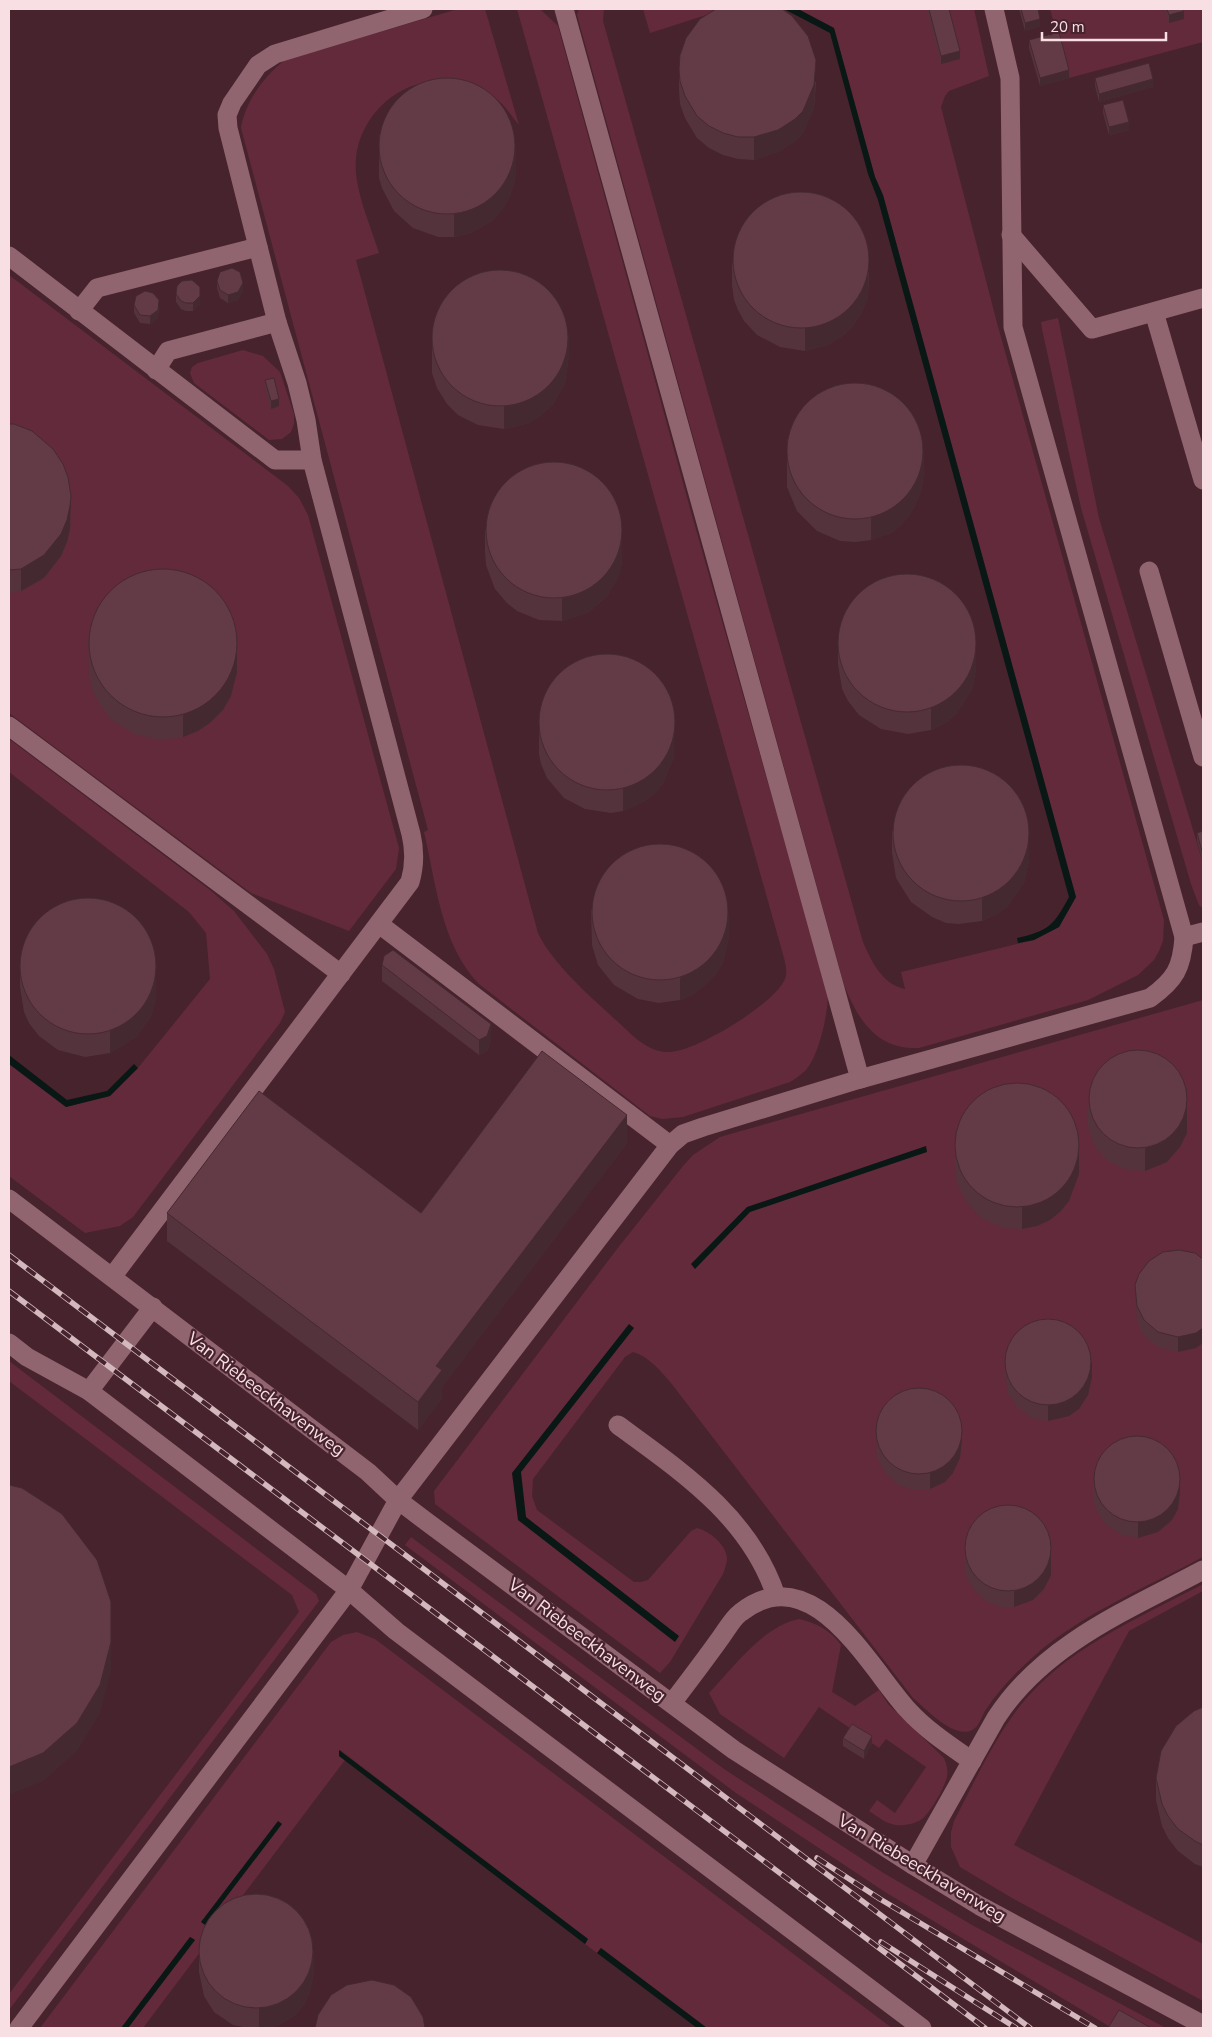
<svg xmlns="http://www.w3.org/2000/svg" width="1212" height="2037" font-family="'Nunito Sans',sans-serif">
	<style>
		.green { fill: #632a3b }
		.water { fill: #091715 }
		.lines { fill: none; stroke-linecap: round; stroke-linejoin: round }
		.lane { stroke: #906570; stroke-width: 19 }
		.rail-casing { stroke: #d3b8be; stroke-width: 5.5 }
		.rail { stroke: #47232d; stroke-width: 4; stroke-dasharray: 11; stroke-linecap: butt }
		.wall { fill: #55333c }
		.shaded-wall { fill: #452931 }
		.building { fill: #633b46; stroke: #452931 }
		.labels { text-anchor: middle; stroke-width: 4.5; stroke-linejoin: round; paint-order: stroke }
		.street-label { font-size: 18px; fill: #f8dfe4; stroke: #47232d }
	</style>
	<rect width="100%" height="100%" fill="#47232d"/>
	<!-- green -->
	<g class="green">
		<path d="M458 9H485L519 125C510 114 500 98 487 93 479 89 466 90 457 89 446 87 430 82 419 84 386 92 359 124 356 158 353 187 370 224 379 253L356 260 538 933C555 969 603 1007 633 1036 644 1045 655 1053 671 1052 698 1050 772 1005 784 981 788 974 786 966 784 958L517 9H540L558 26 691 512 828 994C828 1014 819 1055 806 1070 801 1075 795 1079 790 1082L683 1117 662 1119 650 1116 479 984C441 945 436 883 424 832L428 830 241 128C245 102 264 76 285 60Z"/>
		<path d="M579 9H604L603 21 863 942C871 961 883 985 905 989L901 972 1034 940 1059 927 1076 897 883 195 875 177 834 28 798 9H974L989 76 949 91 945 96 941 107 997 323 1164 920 1163 941 1159 951 1154 960 1138 975 1088 1000 919 1048C877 1050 858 1020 844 985L577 15Z"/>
		<path d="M643 9H725L650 33Z"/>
		<path d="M1050 9H1203V42L1069 78Z"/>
		<path d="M9 275 288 486 299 498 308 515 399 848 396 869 349 931 251 893 9 713Z"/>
		<path d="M1058 318 1099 518 1203 863V908L1199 905 1191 884 1081 508 1042 329 1041 322Z"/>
		<path d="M243 350 263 356 280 372 294 414V424L291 432 282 439 269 440 194 383 190 373 192 367 198 363Z"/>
		<path d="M9 739 210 890 234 911 267 954 274 969 285 1012 280 1023 133 1217 120 1226 85 1233 9 1176V1064L66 1107 110 1096 138 1068 210 979 206 933 189 912 9 772Z"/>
		<path d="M1203 1000V1557C1147 1587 1081 1614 1033 1657 1015 1673 998 1691 985 1711 981 1718 978 1729 970 1731 952 1737 926 1709 913 1698L671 1383C661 1371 648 1356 633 1352L625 1357 533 1479 532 1496 537 1510 634 1582H641L648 1580 691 1531 697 1528C709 1531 726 1544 727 1558 727 1563 725 1569 723 1574L670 1662 660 1673 435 1504 434 1491 617 1249 683 1166 693 1155 720 1137Z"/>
		<path d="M9 1361 316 1594 319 1601 9 2010V1994L299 1612 292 1595 9 1381Z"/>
		<path d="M411 1537 724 1769 882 1872 972 1925 1166 2028H1112L885 1892 736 1793 405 1545Z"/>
		<path d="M1203 1584V1591L1129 1631 1014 1845 1203 1944V2001L1012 1898 960 1867 951 1847V1832L954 1821C973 1785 990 1747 1014 1714 1060 1650 1136 1620 1203 1584Z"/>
		<path d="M799 1619C817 1623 831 1631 841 1645L832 1692 855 1706 879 1690 888 1704 944 1758C947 1765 949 1773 946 1780 943 1790 930 1813 922 1819 915 1824 904 1826 896 1825 886 1824 877 1816 869 1811L877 1800 895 1813 926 1767 886 1739 879 1748 819 1707 784 1758 720 1714 709 1693C733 1668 763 1626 799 1619Z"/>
		<path d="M357 1632 375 1639 892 2028H707L601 1948 597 1953 585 1944 588 1939 340 1750 339 1756 345 1760 143 2028H128L195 1940 190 1937 121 2028H40L331 1642 343 1635Z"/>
	</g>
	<!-- water -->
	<g class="water">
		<path d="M784 9H798L834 28 875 177 883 195 1076 897 1059 927 1034 940 1018 943 1017 938C1049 931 1054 925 1069 897L878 200 868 174 830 33Z"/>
		<path d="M9 1055 67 1100 107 1091 134 1064 138 1068 110 1096 66 1107 9 1064Z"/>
		<path d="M926 1146 927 1152 750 1212 695 1269 691 1264 747 1207Z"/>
		<path d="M629 1324 634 1328 521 1472 526 1517 679 1636 675 1642 518 1520 512 1473Z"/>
		<path d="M339 1750 588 1939 585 1944 339 1756Z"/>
		<path d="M278 1821 282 1824 205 1925 201 1922Z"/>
		<path d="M190 1937 195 1940 128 2028H121Z"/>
		<path d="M601 1948 707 2028H697L597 1953Z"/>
	</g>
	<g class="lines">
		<!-- lane -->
		<g class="lane">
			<path d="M564 9 860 1079"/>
			<path d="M1011 235 1092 329 1203 298"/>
			<path d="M9 256 275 460H312"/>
			<path d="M79 311 97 288 258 247"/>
			<path d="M1154 312 1203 480"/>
			<path d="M156 370 168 351 277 322"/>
			<path d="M1149 571 1203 757"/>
			<path d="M9 726 341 974"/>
			<path d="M379 924 670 1145"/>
			<path d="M1184 937 1203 932"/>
			<path d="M9 1199 368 1472 398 1500 427 1522 734 1750 913 1865 980 1906 1203 2025"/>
			<path d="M112 1277 410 882C415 865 415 851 411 834L312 460 306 420 297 383 277 322 228 128 227 115 232 103 258 65 275 54 423 9"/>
			<path d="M9 1343 27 1357 89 1391 349 1590 396 1631 922 2028"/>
			<path d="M89 1391 153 1307"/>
			<path d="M618 1425C682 1472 750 1517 776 1596"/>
			<path d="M672 1703C688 1682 704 1661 719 1640 726 1631 732 1619 740 1613 812 1556 867 1664 907 1709 926 1730 949 1745 972 1761"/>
			<path d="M913 1865 996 1718C1044 1644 1128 1610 1203 1570"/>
			<path d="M19 2028 349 1590 398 1500 670 1145 683 1134 703 1127 860 1079 1150 998C1175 980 1182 968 1184 937L1013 327 1010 78 994 9"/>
		</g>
		<!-- rail casing -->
		<g class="rail-casing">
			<g id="rail">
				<path d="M9 1255 1030 2028"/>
				<path d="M9 1291 985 2028"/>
				<path d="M817 1858 880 1899 1095 2028"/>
				<path d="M881 1942 1016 2028"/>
			</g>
		</g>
		<!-- rail -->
		<use href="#rail" class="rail"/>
	</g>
	<!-- wall -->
	<g class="wall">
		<path d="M927 9H949L960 59 941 64Z"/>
		<path d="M1019 9H1038L1040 26 1025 31Z"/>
		<path d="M1165 9H1183L1184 19 1169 23Z"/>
		<path d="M1029 40 1069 78 1040 86 1029 48Z"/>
		<path d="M679 69 816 82 814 108 803 133 795 141 778 152 754 160 738 159 723 155 709 148 697 138 685 118 680 104 679 91Z"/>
		<path d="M1095 78 1153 87 1099 102 1095 86Z"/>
		<path d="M1103 105 1129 130 1109 135 1103 113Z"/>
		<path d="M379 135 516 168 515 181 510 196 502 210 492 221 471 233 454 237H438L413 228 394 211 382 188 379 178Z"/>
		<path d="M732 263 869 272 868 297 861 314 852 327 841 337 828 345 805 351 780 347 757 335 744 321 738 310 734 300 732 285Z"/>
		<path d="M217 281 243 291 238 300 228 303 220 298 217 288Z"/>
		<path d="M176 294 200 304 193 311H186L181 309 176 302Z"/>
		<path d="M134 305 159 308 158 318 150 324 140 323 134 313Z"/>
		<path d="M432 328 569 355 565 383 553 404 540 416 529 423 504 429 478 425 458 415 447 404 437 388 432 373Z"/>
		<path d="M265 380 279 406 271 409 265 388Z"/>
		<path d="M9 424 71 518 70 529 67 542 61 556 44 578 21 591 9 593Z"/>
		<path d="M787 439 924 471 921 492 911 513 901 525 891 533 871 540 856 542 840 541 817 531 797 511 787 487Z"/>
		<path d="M485 530 622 562 619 575 608 595 589 612 562 621 539 620 517 611 507 603 495 589 486 565 485 552Z"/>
		<path d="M88 638 237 672 231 696 223 710 211 722 198 731 183 737 159 740 135 734 110 719 98 701 92 689 89 676Z"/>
		<path d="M838 642 976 669 972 689 957 713 945 723 931 730 908 734 881 729 859 715 848 701 842 689 838 664Z"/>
		<path d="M539 731 674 757 663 783 655 793 643 802 623 811 611 813 585 809 564 798 547 778 541 764 539 754Z"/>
		<path d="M892 831 1029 860 1024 883 1007 907 997 914 982 921 959 924 946 923 932 917 911 902 896 878 892 853Z"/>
		<path d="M1203 831V863L1197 841V833Z"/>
		<path d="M591 910 729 936 723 962 715 975 706 984 692 995 680 1000 659 1003 638 999 614 985 598 965 592 945Z"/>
		<path d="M20 964 156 986V996L151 1016 136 1037 110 1053 85 1057 58 1050 39 1036 29 1023 24 1012 20 987Z"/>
		<path d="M382 965 491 1040 487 1051 479 1055 382 981Z"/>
		<path d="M1088 1105 1187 1133 1180 1147 1167 1162 1145 1171 1127 1170 1108 1161 1095 1147 1088 1127Z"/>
		<path d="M627 1143 442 1387V1398L418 1430 167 1241V1213H421Z"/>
		<path d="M955 1149 1079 1174 1069 1201 1060 1212 1050 1220 1037 1226 1022 1229 1003 1228 981 1218 967 1203 957 1183 955 1171Z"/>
		<path d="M1135 1285 1196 1348 1178 1352 1158 1347 1144 1336 1137 1321Z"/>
		<path d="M1005 1357 1092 1377 1088 1395 1079 1409 1069 1416 1048 1421 1032 1418 1017 1407 1008 1393 1005 1373Z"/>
		<path d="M876 1425 962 1440 960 1458 953 1473 945 1482 930 1489H911L898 1485 886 1474 877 1458Z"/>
		<path d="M1093 1480 1180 1491 1178 1509 1172 1520 1158 1532 1138 1538 1122 1535 1105 1524 1097 1512 1093 1496Z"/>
		<path d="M965 1544 1051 1556V1575L1044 1589 1033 1600 1014 1607H1000L986 1601 974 1590 966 1576Z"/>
		<path d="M1203 1707V1867L1195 1864 1178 1851 1168 1838 1162 1826 1156 1800V1778Z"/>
		<path d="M843 1738 872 1744 864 1759 843 1746Z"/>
		<path d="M199 1950 314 1973 309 1994 304 2005 295 2015 279 2025 267 2028H248L233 2025 214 2012 204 1996 199 1972Z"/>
	</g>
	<!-- shaded-wall -->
	<g class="shaded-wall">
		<path d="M1184 11V19L1169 23V15Z"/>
		<path d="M1040 19V26L1025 31V23Z"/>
		<path d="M960 51V59L941 64V56Z"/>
		<path d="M816 60 814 108 803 133 795 141 778 152 754 160V137Z"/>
		<path d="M1069 70V78L1040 86V78Z"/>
		<path d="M1153 79V87L1099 102V94Z"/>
		<path d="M1129 122V130L1109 135V127Z"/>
		<path d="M516 146V168L515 181 510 196 502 210 492 221 471 233 454 237V215Z"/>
		<path d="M869 249 868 297 861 314 852 327 841 337 828 345 805 351V328Z"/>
		<path d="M243 283V291L238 300 228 303V295Z"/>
		<path d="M200 287V304L193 311V303Z"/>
		<path d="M159 300 158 318 150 324V316Z"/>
		<path d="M569 333V355L565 383 553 404 540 416 529 423 504 429V407Z"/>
		<path d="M279 399V406L271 409V401Z"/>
		<path d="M924 449V471L921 492 911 513 901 525 891 533 871 540V518Z"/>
		<path d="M71 496 70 529 67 542 61 556 44 578 21 591V569Z"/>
		<path d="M622 540V562L619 575 608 595 589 612 562 621V598Z"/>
		<path d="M237 634V672L231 696 223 710 211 722 198 731 183 737V715Z"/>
		<path d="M976 646V669L972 689 957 713 945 723 931 730V708Z"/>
		<path d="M675 714 674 757 663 783 655 793 643 802 623 811V789Z"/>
		<path d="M1029 838V860L1024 883 1007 907 997 914 982 921V899Z"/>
		<path d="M729 914V936L723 962 715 975 706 984 692 995 680 1000V978Z"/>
		<path d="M156 963V996L151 1016 136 1037 110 1053V1031Z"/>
		<path d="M491 1024V1040L487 1051 479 1055V1040Z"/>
		<path d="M1187 1089V1133L1180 1147 1167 1162 1145 1171V1149Z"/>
		<path d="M627 1115V1143L442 1387V1398L418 1430V1402L436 1366Z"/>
		<path d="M1079 1151V1174L1069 1201 1060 1212 1050 1220 1037 1226 1022 1229V1207Z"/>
		<path d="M1203 1328V1343L1196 1348 1178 1352V1337Z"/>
		<path d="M1092 1361V1377L1088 1395 1079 1409 1069 1416 1048 1421V1406Z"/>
		<path d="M962 1425V1440L960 1458 953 1473 945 1482 930 1489V1473Z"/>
		<path d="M1180 1475V1491L1178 1509 1172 1520 1158 1532 1138 1538V1522Z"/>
		<path d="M1051 1540V1575L1044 1589 1033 1600 1014 1607V1592Z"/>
		<path d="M111 1642V1671L100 1713 77 1751 43 1781 9 1795V1767Z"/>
		<path d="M872 1736V1744L864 1759V1751Z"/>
		<path d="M314 1951V1973L309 1994 304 2005 295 2015 279 2025 267 2028H259V2008Z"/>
	</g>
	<!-- building -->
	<g class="building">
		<path d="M716 9H782L792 16 808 36 816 60 814 85 803 111 795 119 778 130 754 137H738L723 133 709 126 697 116 685 96 680 81 679 69 680 55 686 38 700 19Z"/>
		<path d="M929 9H949L960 51 941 56Z"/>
		<path d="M1021 9H1038L1040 19 1025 23Z"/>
		<path d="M1167 9H1183L1184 11 1169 15Z"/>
		<path d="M1059 32 1069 70 1040 78 1029 40Z"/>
		<path d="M1149 63 1153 79 1099 94 1095 78Z"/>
		<circle cx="447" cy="146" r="68"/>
		<path d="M1123 100 1129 122 1109 127 1103 105Z"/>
		<circle cx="801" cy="260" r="68"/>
		<path d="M232 268 240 272 243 283 238 292 228 295 220 290 217 281 220 272Z"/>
		<circle cx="500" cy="338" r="68"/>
		<path d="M192 280 200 287V296L193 303H186L181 301 176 294 177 286 182 281Z"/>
		<path d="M145 291 153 293 159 300 158 310 150 316 140 315 134 305 136 296Z"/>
		<path d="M274 378 279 399 271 401 265 380Z"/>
		<circle cx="855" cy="451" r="68"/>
		<path d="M9 424H14L32 431 53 449 63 464 68 477 71 496 70 506 67 520 61 534 44 555 21 569 9 570Z"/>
		<circle cx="554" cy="530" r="68"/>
		<circle cx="163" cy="643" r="74"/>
		<circle cx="907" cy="643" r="69"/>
		<circle cx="607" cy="722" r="68"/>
		<circle cx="961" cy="833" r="68"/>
		<path d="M1203 831V855L1197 833Z"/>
		<circle cx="660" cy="912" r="68"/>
		<circle cx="88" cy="966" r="68"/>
		<path d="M393 950 491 1024 487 1036 479 1040 382 965 384 956Z"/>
		<circle cx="1138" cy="1099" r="49"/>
		<path d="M542 1051 627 1115 436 1366 442 1370 418 1402 167 1213 259 1091 421 1213Z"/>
		<circle cx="1017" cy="1145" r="62"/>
		<path d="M1179 1250 1195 1253 1203 1259V1328L1196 1333 1178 1337 1158 1332 1144 1320 1137 1306 1135 1285 1139 1274 1149 1261 1163 1252Z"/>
		<circle cx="1048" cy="1362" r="43"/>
		<circle cx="919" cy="1431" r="43"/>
		<circle cx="1137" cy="1479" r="43"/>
		<path d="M9 1485 22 1488 62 1514 97 1560 111 1602V1642L100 1685 77 1723 43 1753 9 1767Z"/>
		<circle cx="1008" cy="1548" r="43"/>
		<path d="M1203 1707V1845L1195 1841 1178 1829 1168 1816 1162 1804 1156 1778 1161 1751 1176 1726 1194 1711Z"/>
		<path d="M852 1724 872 1736 864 1751 843 1738Z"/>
		<circle cx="256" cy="1951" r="57"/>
		<path d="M372 1980 394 1985 411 1997 423 2017 425 2028H315L318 2015 331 1995 347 1985Z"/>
		<path d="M1119 2010 1151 2028H1108Z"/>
	</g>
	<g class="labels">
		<!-- street labels -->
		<g class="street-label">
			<text transform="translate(266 1394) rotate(37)" y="6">Van Riebeeckhavenweg</text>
			<text transform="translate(587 1640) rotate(37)" y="6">Van Riebeeckhavenweg</text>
			<text transform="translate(922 1868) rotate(31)" y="6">Van Riebeeckhavenweg</text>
		</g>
	</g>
	<!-- border -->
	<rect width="1212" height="2037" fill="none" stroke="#f8dfe4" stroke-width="20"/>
	<!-- scale -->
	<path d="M1042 32v8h124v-8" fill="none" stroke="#f8dfe4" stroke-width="2.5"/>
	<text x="1050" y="32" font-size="15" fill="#f8dfe4" stroke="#47232d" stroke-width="4" paint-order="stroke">20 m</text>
</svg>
